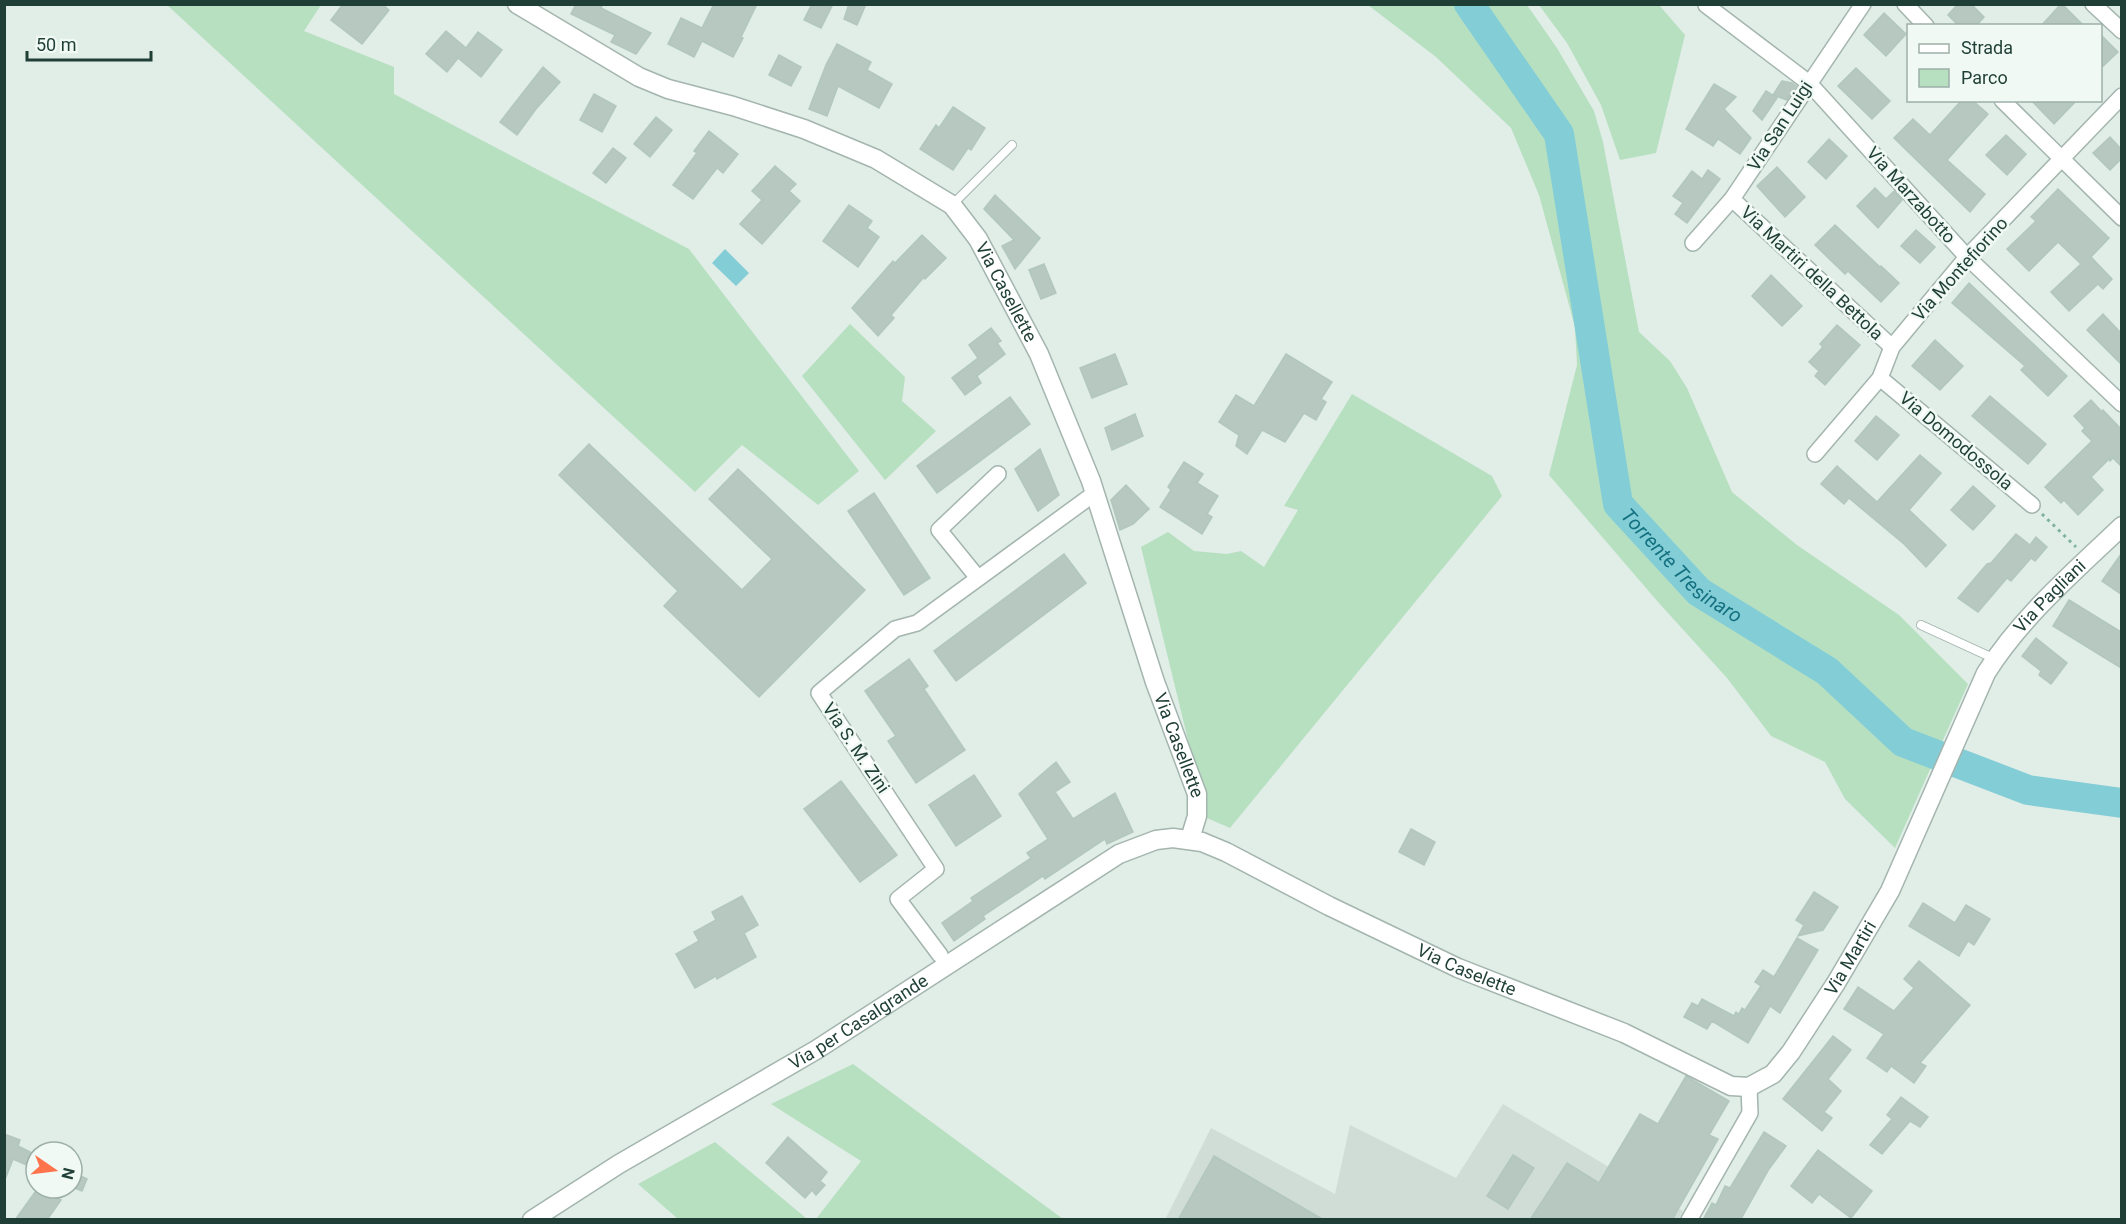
<svg xmlns="http://www.w3.org/2000/svg" width="2126" height="1224" font-family="Roboto,sans-serif">
	<style>
		.built { fill: #cfddd6 }
		.green { fill: #b7e0c1 }
		.water { fill: #83cdd7 }
		.lines { fill: none; stroke-linecap: round; stroke-linejoin: round }
		.river { stroke: #83cdd7; stroke-width: 30 }
		.building { fill: #b6c8c0; stroke: #b2c7be; stroke-width: 1.5 }
		.service-casing { stroke: #a3b5ae; stroke-width: 10 }
		.minor-casing { stroke: #a3b5ae; stroke-width: 18 }
		.tertiary-casing { stroke: #a3b5ae; stroke-width: 21 }
		.path { stroke: #7eb3a1; stroke-width: 3; stroke-dasharray: 3 4.5; stroke-linecap: butt }
		.service { stroke: #fff; stroke-width: 8 }
		.minor { stroke: #fff; stroke-width: 15 }
		.tertiary { stroke: #fff; stroke-width: 18 }
		.labels { text-anchor: middle; stroke-width: 5; stroke-linejoin: round; paint-order: stroke }
		.street-label { font-size: 18px; fill: #1f3f36; stroke: #f1f9f5 }
		.water-label { font-size: 20px; font-style: italic; fill: #147180; stroke: #f1f9f5 }
	</style>
	<rect width="100%" height="100%" fill="#e1ede7"/>
	<!-- built -->
	<path class="built" d="M1503 1104 1683 1211 1678 1220H1165L1211 1128 1335 1194 1350 1125 1456 1178Z"/>
	<!-- green -->
	<g class="green">
		<path d="M167 5H321L304 31 394 67V94L689 249 859 471 818 505 742 445 695 492Z"/>
		<path d="M1368 5H1527L1557 48 1594 111 1603 142 1639 332 1670 361 1687 388 1732 492 1797 545 1899 615 1968 684 1895 848 1845 799 1825 762 1771 736 1727 678 1658 602 1549 475 1577 365 1575 327 1539 195 1511 128 1436 57Z"/>
		<path d="M1539 5H1659L1685 35 1656 153 1620 160 1601 105 1567 43Z"/>
		<path d="M850 324 905 377 902 401 936 431 885 480 802 376Z"/>
		<path d="M1352 394 1492 476 1502 496 1230 828 1207 818 1141 547 1168 532 1194 551 1227 554 1241 551 1264 567 1298 510 1284 506Z"/>
		<path d="M853 1064 1063 1219H816L861 1161 771 1104Z"/>
		<path d="M715 1142 807 1219H678L638 1184Z"/>
	</g>
	<!-- water -->
	<path class="water" d="M725 249 749 273 736 286 712 263Z"/>
	<g class="lines">
		<!-- river -->
		<path class="river" id="s1" d="M1469 4 1559 134 1618 504 1699 592 1827 671 1903 742 2028 790 2122 803"/>
	</g>
	<!-- building -->
	<g class="building">
		<path d="M343 4H382L389 10 362 44 331 20Z"/>
		<path d="M576 4H603L601 8 651 33 636 54 611 42 615 35 571 14Z"/>
		<path d="M714 4H757L741 37 743 38 733 57 702 41 694 57 668 44 681 18 702 28Z"/>
		<path d="M812 4H833L821 28 804 20Z"/>
		<path d="M849 4H866L857 25 844 19Z"/>
		<path d="M1958 4H1971L1984 17 1976 26H1959L1948 15Z"/>
		<path d="M2061 4H2062L2084 26H2041Z"/>
		<path d="M1884 13 1906 34 1886 56 1864 35Z"/>
		<path d="M446 31 466 48 478 32 502 50 481 77 458 58 447 72 426 54Z"/>
		<path d="M2100 34 2118 52 2100 69Z"/>
		<path d="M837 44 871 62 867 70 892 84 879 108 838 86 827 116 809 109 826 65Z"/>
		<path d="M779 55 801 67 791 86 769 75Z"/>
		<path d="M543 67 560 82 536 109 517 135 500 122Z"/>
		<path d="M1856 68 1890 101 1872 119 1838 86Z"/>
		<path d="M1782 81 1792 83 1796 86 1787 100 1773 95Z"/>
		<path d="M1714 84 1736 97 1724 109 1751 138 1740 154 1718 139 1713 146 1686 129Z"/>
		<path d="M1766 91 1777 98 1762 120 1753 111Z"/>
		<path d="M594 94 616 106 602 132 580 120Z"/>
		<path d="M1962 100H1972L1988 114 1947 160 1985 194 1970 212 1894 138 1913 119 1930 135Z"/>
		<path d="M2031 100H2077L2054 124Z"/>
		<path d="M953 107 985 128 971 150 968 148 953 170 920 149 936 125 939 128Z"/>
		<path d="M656 117 672 130 650 157 634 144Z"/>
		<path d="M709 131 738 154 723 173 717 168 693 199 673 185 697 153 694 151Z"/>
		<path d="M2006 135 2026 154 2007 175 1986 155Z"/>
		<path d="M2110 137 2121 149V159L2110 170 2093 153Z"/>
		<path d="M1829 139 1847 156 1826 179 1808 162Z"/>
		<path d="M613 148 626 158 606 183 593 173Z"/>
		<path d="M775 166 796 184 789 191 800 201 762 244 740 224 762 200 752 191Z"/>
		<path d="M1777 167 1805 197 1785 217 1757 186Z"/>
		<path d="M1708 170 1720 179 1687 223 1675 214 1683 203 1673 196 1692 171 1702 179Z"/>
		<path d="M1875 188 1886 199 1894 191 1902 200 1878 228 1857 206Z"/>
		<path d="M2058 189 2109 238 2091 257 2112 279 2103 289 2098 284 2069 311 2051 292 2081 264 2058 242 2029 271 2007 249 2036 221 2031 217Z"/>
		<path d="M995 195 1040 238 1015 269 1002 246 1014 240 984 209Z"/>
		<path d="M849 205 872 221 867 228 879 237 858 267 823 241Z"/>
		<path d="M1835 225 1880 267 1881 266 1899 283 1881 302 1848 271 1845 274 1815 245Z"/>
		<path d="M1916 230 1935 247 1920 263 1901 246Z"/>
		<path d="M922 235 946 258 925 279 924 277 891 315 894 318 878 336 852 308 893 261 895 263Z"/>
		<path d="M1044 264 1056 293 1041 299 1029 270Z"/>
		<path d="M1771 275 1802 306 1782 326 1752 296Z"/>
		<path d="M1969 283 2067 376 2048 396 2021 370 2025 366 1952 303Z"/>
		<path d="M2103 314 2121 333V364L2087 330Z"/>
		<path d="M1837 325 1860 345 1825 385 1815 376 1819 371 1809 362 1823 347 1820 344Z"/>
		<path d="M991 328 1001 341 997 343 1005 354 977 376 981 383 965 395 952 378 978 358 969 345Z"/>
		<path d="M1935 340 1963 366 1940 390 1912 366Z"/>
		<path d="M1115 354 1127 384 1092 398 1080 368Z"/>
		<path d="M1286 354 1332 382 1321 399 1326 402 1316 420 1304 413 1285 442 1262 430 1247 454 1236 446 1239 435 1219 422 1236 395 1254 406Z"/>
		<path d="M1990 396 2046 444 2028 464 1972 416Z"/>
		<path d="M1010 397 1030 424 937 493 917 466Z"/>
		<path d="M2091 400 2102 412 2103 410 2121 429V466L2113 458 2110 461 2109 459 2091 477 2103 490 2078 515 2064 500 2061 503 2045 487 2092 441 2082 431 2085 428 2074 416Z"/>
		<path d="M1135 414 1143 436 1112 450 1105 428Z"/>
		<path d="M1876 416 1899 435 1877 460 1855 441Z"/>
		<path d="M589 444 742 590 772 559 709 499 738 469 865 590 759 697 664 606 678 591 559 475Z"/>
		<path d="M1040 449 1059 495 1038 511 1015 469Z"/>
		<path d="M1920 455 1941 473 1909 510 1946 545 1926 567 1904 544 1849 498 1844 504 1821 484 1837 466 1877 502Z"/>
		<path d="M1184 462 1203 474 1197 483 1218 496 1207 514 1212 517 1202 534 1160 507 1171 490 1168 487Z"/>
		<path d="M1126 485 1149 509 1133 524 1120 530 1111 500Z"/>
		<path d="M1973 486 1995 506 1973 530 1951 510Z"/>
		<path d="M874 493 930 578 904 595 848 511Z"/>
		<path d="M2016 534 2030 545 2036 537 2047 547 2035 561 2031 558 2011 581 2007 578 1978 612 1958 598 1987 564 1991 563Z"/>
		<path d="M1064 554 1086 583 956 681 934 651Z"/>
		<path d="M2121 554V594L2102 581Z"/>
		<path d="M2069 600 2121 632V668L2053 626Z"/>
		<path d="M2036 638 2067 663 2051 684 2039 675 2041 671 2022 656Z"/>
		<path d="M909 659 928 686 924 689 965 750 916 783 888 741 896 736 865 691Z"/>
		<path d="M1056 762 1070 782 1055 792 1073 819 1115 793 1133 832 1107 844 1105 839 1045 879 1043 876 983 916 985 919 954 941 942 923 973 901 971 898 1031 858 1027 853 1048 839 1019 794Z"/>
		<path d="M974 775 1001 816 956 846 929 805Z"/>
		<path d="M841 781 897 855 860 882 804 809Z"/>
		<path d="M1411 829 1435 842 1424 865 1399 852Z"/>
		<path d="M1814 892 1838 907 1823 930 1798 936 1804 925 1796 920Z"/>
		<path d="M742 896 758 925 744 933 756 957 717 979 716 976 695 988 676 954 699 941 694 932 716 920 712 912Z"/>
		<path d="M1923 903 1955 923 1966 905 1990 919 1974 945 1968 941 1959 956 1909 926Z"/>
		<path d="M1797 938 1818 950 1780 1013 1770 1006 1748 1043 1712 1021 1707 1029 1684 1017 1692 1003 1698 1006 1702 999 1734 1016 1736 1012 1739 1014 1742 1008 1745 1010 1761 986 1755 982 1763 970 1774 977Z"/>
		<path d="M1919 961 1970 1005 1920 1063 1926 1066 1914 1083 1891 1066 1887 1072 1867 1058 1884 1034 1844 1009 1858 987 1894 1011 1914 988 1904 979Z"/>
		<path d="M1833 1036 1851 1050 1828 1079 1841 1091 1824 1112 1832 1118 1822 1131 1783 1099Z"/>
		<path d="M1686 1076 1729 1101 1709 1135 1718 1139 1672 1220H1530L1567 1163 1599 1183 1640 1114 1658 1124Z"/>
		<path d="M1901 1097 1928 1117 1920 1127 1910 1121 1882 1154 1870 1145 1892 1119 1887 1115Z"/>
		<path d="M1764 1132 1786 1146 1769 1169 1741 1219 1742 1220H1703L1712 1203 1716 1205 1725 1186 1730 1188Z"/>
		<path d="M4 1134 20 1140 18 1146 36 1155V1169L13 1159 6 1177H4Z"/>
		<path d="M788 1137 827 1172 820 1181 825 1185 816 1195 812 1190 805 1198 766 1163Z"/>
		<path d="M1818 1150 1872 1191 1851 1218 1819 1194 1812 1203 1791 1186Z"/>
		<path d="M1513 1155 1534 1168 1508 1209 1487 1196Z"/>
		<path d="M1214 1156 1324 1220H1178Z"/>
		<path d="M72 1172 87 1179 82 1191 72 1187Z"/>
		<path d="M38 1188H44L61 1200 47 1220H15Z"/>
	</g>
	<g class="lines">
		<!-- service casing -->
		<g class="service-casing">
			<g id="service">
				<path d="M953 204 1012 145"/>
				<path d="M1921 625 1995 659"/>
			</g>
		</g>
		<!-- minor casing -->
		<g class="minor-casing">
			<g id="minor">
				<path d="M1905 4 1926 26"/>
				<path d="M2093 4 2122 31"/>
				<path d="M1706 5 1809 83 1967 257 2122 404"/>
				<path d="M2002 100 2122 218"/>
				<path d="M1732 199 1892 347"/>
				<path d="M1693 243 1732 199 1863 4"/>
				<path d="M1880 378 2032 505"/>
				<path d="M1815 454 1880 378 1892 347 1967 257 2122 96"/>
				<path d="M978 578 939 530 998 474"/>
				<path d="M940 955 898 899 936 869 819 693 895 629 917 623 1095 493"/>
				<path d="M1689 1220 1750 1113 1749 1087"/>
			</g>
		</g>
		<!-- tertiary casing -->
		<g class="tertiary-casing">
			<g id="tertiary">
				<path id="s2" d="M517 4 639 77 668 89 733 106 804 129 876 159 952 205 978 239 1039 354 1091 481 1155 682 1197 794V816L1190 839"/>
				<path id="s3" d="M532 1220 619 1164 816 1050 1119 854 1156 840 1173 838 1202 842 1226 852 1329 906 1458 968 1624 1033 1731 1086 1749 1087 1773 1074 1791 1052 1836 983 1890 891 1986 673C2021 617 2074 572 2122 526"/>
			</g>
		</g>
		<!-- path -->
		<path class="path" d="M2042 514 2076 547"/>
		<!-- service -->
		<use href="#service" class="service"/>
		<!-- minor -->
		<use href="#minor" class="minor"/>
		<!-- tertiary -->
		<use href="#tertiary" class="tertiary"/>
	</g>
	<g class="labels">
		<!-- street labels -->
		<g class="street-label">
			<text transform="translate(1780 126) rotate(-57)" y="6">Via San Luigi</text>
			<text transform="translate(1911 195) rotate(48)" y="6">Via Marzabotto</text>
			<text transform="translate(1960 269) rotate(-48)" y="6">Via Montefiorino</text>
			<text transform="translate(1812 273) rotate(43)" y="6">Via Martiri della Bettola</text>
			<text dy="6" stroke="none"><textPath href="#s2" startOffset="585">Via Casellette</textPath></text>
			<text transform="translate(1956 441) rotate(40)" y="6">Via Domodossola</text>
			<text dy="6" stroke="none"><textPath href="#s3" startOffset="1962">Via Pagliani</textPath></text>
			<text dy="6" stroke="none"><textPath href="#s2" startOffset="1071">Via Casellette</textPath></text>
			<text transform="translate(856 748) rotate(56)" y="6">Via S. M. Zini</text>
			<text dy="6" stroke="none"><textPath href="#s3" startOffset="1546">Via Martiri</textPath></text>
			<text dy="6" stroke="none"><textPath href="#s3" startOffset="1072">Via Caselette</textPath></text>
			<text dy="6" stroke="none"><textPath href="#s3" startOffset="382">Via per Casalgrande</textPath></text>
		</g>
		<!-- water labels -->
		<g class="water-label">
			<text dy="7" stroke="none"><textPath href="#s1" startOffset="622">Torrente Tresinaro</textPath></text>
		</g>
	</g>
	<!-- border -->
	<rect width="2126" height="1224" fill="none" stroke="#1f3f36" stroke-width="12"/>
	<!-- legend -->
	<rect x="1907" y="24" width="195" height="78" fill="#f1f9f5" stroke="#9dafa9" stroke-width="1.5"/>
	<rect x="1919" y="44" width="30" height="9" fill="#ffffff" stroke="#9dafa9" stroke-width="1.5"/>
	<text x="1961" y="54" font-size="18" fill="#1f3f36">Strada</text>
	<rect x="1919" y="69" width="30" height="18" fill="#b7e0c1" stroke="#9dafa9" stroke-width="1.5"/>
	<text x="1961" y="84" font-size="18" fill="#1f3f36">Parco</text>
	<!-- north arrow -->
	<g transform="translate(54 1170) rotate(104)"><circle r="28" fill="#f1f9f5" stroke="#9dafa9" stroke-width="1.5"/>
	<path d="M0-4.5L10 22L0 15L-10 22Z" fill="#ff734d"/>
	<text y="-9" font-size="16" font-weight="bold" text-anchor="middle" fill="#1f3f36">N</text>
	</g>
	<!-- scale -->
	<path d="M27 51v9h124v-9" fill="none" stroke="#1f3f36" stroke-width="3"/>
	<text x="36" y="51" font-size="18" fill="#1f3f36" stroke="#f1f9f5" stroke-width="4.5" paint-order="stroke">50 m</text>
</svg>
